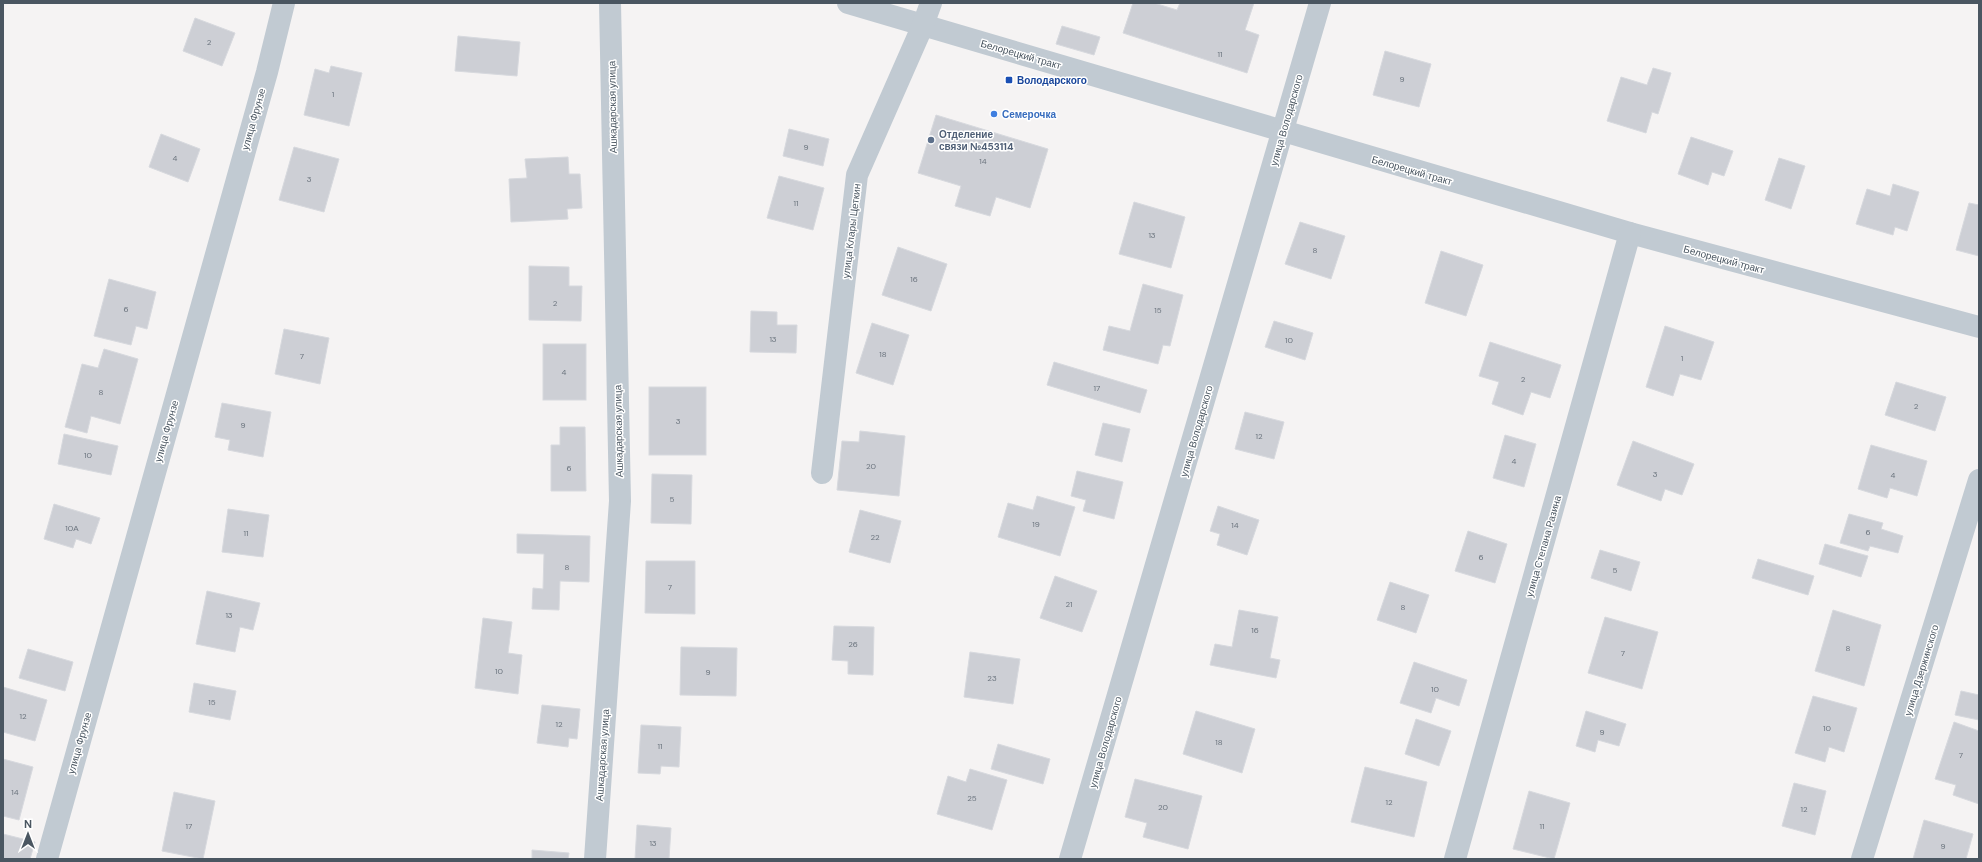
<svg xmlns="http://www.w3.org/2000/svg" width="1982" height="862" font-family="'DM Sans',sans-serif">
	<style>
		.building { fill: #cdcfd5; stroke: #d7d9de }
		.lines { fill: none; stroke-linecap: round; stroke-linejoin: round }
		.minor { stroke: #c1cad2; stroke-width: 22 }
		.transit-dot { fill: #1a4fb4; stroke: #fff; stroke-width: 1.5 }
		.shop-dot { fill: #3f7fe0; stroke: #fff; stroke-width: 1.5 }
		.service-dot { fill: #5c6f8a; stroke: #fff; stroke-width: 1.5 }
		.labels { text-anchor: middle; stroke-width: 3; stroke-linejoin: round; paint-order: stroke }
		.number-label { font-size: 8px; fill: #6b747e }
		.street-label { font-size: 10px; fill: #4a5661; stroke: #fff }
		.transit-label { font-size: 10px; font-weight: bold; fill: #164399; stroke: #fff; text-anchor: start }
		.shop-label { font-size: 10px; font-weight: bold; fill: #366cbe; stroke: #fff; text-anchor: start }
		.service-label { font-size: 10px; font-weight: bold; fill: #4e5e75; stroke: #fff; text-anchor: start }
	</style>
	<rect width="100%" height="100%" fill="#f5f3f3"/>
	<!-- building -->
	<g class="building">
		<path d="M1133 3H1154L1177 10 1180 3H1254L1245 30 1259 35 1247 73 1123 33Z"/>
		<path d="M195 18 235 33 222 66 183 51Z"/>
		<path d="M1062 26 1100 37 1094 55 1056 44Z"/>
		<path d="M458 36 520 42 517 76 455 71Z"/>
		<path d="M1385 51 1431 64 1419 107 1373 95Z"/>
		<path d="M331 66 362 73 349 126 304 115 315 69 329 73Z"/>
		<path d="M1653 68 1671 73 1658 114 1652 112 1646 133 1607 121 1621 77 1647 85Z"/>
		<path d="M936 115 1048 149 1030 208 996 197 990 216 955 206 961 186 918 173Z"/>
		<path d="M789 129 829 139 823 166 783 156Z"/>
		<path d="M161 134 200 149 188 182 149 167Z"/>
		<path d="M1691 137 1733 151 1724 176 1712 172 1708 185 1678 174Z"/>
		<path d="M294 147 339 159 324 212 279 200Z"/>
		<path d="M568 157 569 174H580L582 208 567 209 568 219 511 222 509 179 527 178 525 159Z"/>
		<path d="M1779 158 1805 166 1791 209 1765 200Z"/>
		<path d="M779 176 824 188 813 230 767 218Z"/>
		<path d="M1893 184 1919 192 1907 231 1895 227 1893 235 1856 224 1867 189 1890 196Z"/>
		<path d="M1134 202 1185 217 1171 268 1119 254Z"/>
		<path d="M1969 203 1979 205V256L1956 250Z"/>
		<path d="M1300 222 1345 236 1331 279 1285 264Z"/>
		<path d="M898 247 947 264 931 311 882 295Z"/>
		<path d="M1441 251 1483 265 1466 316 1425 303Z"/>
		<path d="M529 266 569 267V286H582L581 321 529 320Z"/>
		<path d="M109 279 156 292 147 329 136 326 131 345 94 336Z"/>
		<path d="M1143 284 1183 295 1170 346 1163 345 1158 364 1103 350 1109 326 1130 331Z"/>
		<path d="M751 311 777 312V325H797L796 353 750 352Z"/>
		<path d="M1274 321 1313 333 1305 360 1265 347Z"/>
		<path d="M872 323 909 335 893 385 856 373Z"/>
		<path d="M1665 326 1714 342 1701 380 1680 374 1673 396 1646 387Z"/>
		<path d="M284 329 329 338 320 384 275 374Z"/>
		<path d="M1490 342 1561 365 1550 398 1531 392 1523 415 1492 404 1499 382 1479 376Z"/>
		<rect x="543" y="344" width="43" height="56"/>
		<path d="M104 349 138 359 120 424 91 416 87 433 65 427 82 364 98 368Z"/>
		<path d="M1054 362 1147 390 1140 413 1047 385Z"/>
		<path d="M1896 382 1946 397 1935 431 1885 415Z"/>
		<rect x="649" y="387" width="57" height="68"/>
		<path d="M222 403 271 412 263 457 228 450 230 440 215 437Z"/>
		<path d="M1245 412 1284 422 1274 459 1235 449Z"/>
		<path d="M1103 423 1130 429 1122 462 1095 455Z"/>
		<path d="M560 427H585L586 491H551V445H560Z"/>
		<path d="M860 431 905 436 899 496 837 490 842 441 859 442Z"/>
		<path d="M64 434 118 446 111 475 58 464Z"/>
		<path d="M1505 435 1536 444 1524 487 1493 478Z"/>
		<path d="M1633 441 1694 464 1682 495 1665 489 1661 501 1617 485Z"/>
		<path d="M1871 445 1927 461 1917 496 1890 488 1887 498 1858 489Z"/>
		<path d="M1077 471 1123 482 1114 519 1083 511 1086 500 1071 496Z"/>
		<path d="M652 474 692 475 691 524 651 523Z"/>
		<path d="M1037 496 1075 507 1060 556 998 537 1008 503 1033 510Z"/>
		<path d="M54 504 100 518 91 544 76 539 73 548 44 539Z"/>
		<path d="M1218 506 1259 520 1247 555 1217 545 1220 534 1210 531Z"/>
		<path d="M228 509 269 515 263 557 222 552Z"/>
		<path d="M860 510 901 521 890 563 849 552Z"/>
		<path d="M1849 514 1883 523 1881 529 1903 536 1898 553 1870 546 1868 551 1840 543Z"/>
		<path d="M1468 531 1507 544 1495 583 1455 571Z"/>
		<path d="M517 534 590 536 589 582 560 581 559 610 532 609 533 588 543 589 544 554 517 553Z"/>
		<path d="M1825 544 1868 556 1861 577 1819 564Z"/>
		<path d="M1600 550 1640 562 1631 591 1591 578Z"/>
		<path d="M1758 559 1814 576 1808 595 1752 578Z"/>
		<path d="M646 561H695V614L645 613Z"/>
		<path d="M1055 576 1097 591 1082 632 1040 618Z"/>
		<path d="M1390 582 1429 595 1416 633 1377 620Z"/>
		<path d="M207 591 260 603 253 630 240 627 235 652 196 644Z"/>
		<path d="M1239 610 1278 617 1270 658 1280 660 1276 678 1210 665 1215 644 1232 647Z"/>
		<path d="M1833 610 1881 625 1864 686 1815 671Z"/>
		<path d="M1605 617 1658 632 1642 689 1588 673Z"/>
		<path d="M483 618 512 622 508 653 522 655 518 694 475 688Z"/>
		<path d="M834 626 874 627 873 675 848 674V661L832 660Z"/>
		<path d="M681 647 737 648 736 696 680 695Z"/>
		<path d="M28 649 73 662 65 691 19 678Z"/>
		<path d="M970 652 1020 659 1013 704 964 697Z"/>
		<path d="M1414 662 1467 680 1459 706 1436 698 1431 713 1400 703Z"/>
		<path d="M194 683 236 691 230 720 189 712Z"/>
		<path d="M3 687 47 700 35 741 3 732Z"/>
		<path d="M1961 691 1979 695V720L1955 715Z"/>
		<path d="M1813 696 1857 708 1844 752 1829 747 1825 762 1795 753Z"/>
		<path d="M542 705 580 709 577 739 569 738 568 747 537 743Z"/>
		<path d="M1196 711 1255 729 1242 773 1183 754Z"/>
		<path d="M1586 711 1626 724 1619 746 1598 740 1595 752 1576 746Z"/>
		<path d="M1416 719 1451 731 1439 766 1405 754Z"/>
		<path d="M1954 722 1979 731V804L1953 795 1956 785 1935 779Z"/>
		<path d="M641 725 681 727 679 767 661 766 660 774 638 773Z"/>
		<path d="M998 744 1050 759 1043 784 991 769Z"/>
		<path d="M3 759 33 767 19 820 3 816Z"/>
		<path d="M1365 767 1427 782 1414 837 1351 822Z"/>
		<path d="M970 769 1007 780 992 830 937 814 948 776 966 782Z"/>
		<path d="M1135 779 1202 796 1188 849 1143 837 1147 823 1125 817Z"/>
		<path d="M1794 783 1826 791 1815 835 1782 826Z"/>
		<path d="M1529 791 1570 803 1554 859 1513 849Z"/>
		<path d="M174 792 215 801 203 859 162 851Z"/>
		<path d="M1924 820 1973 834 1966 859H1913Z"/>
		<path d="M637 825 671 828 669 859H635Z"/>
		<path d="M3 834 35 842 30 859H3Z"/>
		<path d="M532 850 569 853 568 859H532Z"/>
	</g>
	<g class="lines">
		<!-- minor -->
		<g class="minor">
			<path d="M848 3 1630 233 1979 327"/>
			<path d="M822 473 857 175 923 25 931 3"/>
			<path d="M47 859 267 72 284 3"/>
			<path d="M595 859 620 501 610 3"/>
			<path d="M1070 859 1320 3"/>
			<path d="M1455 859 1630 233"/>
			<path d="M1862 859 1979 480"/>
		</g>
	</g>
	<!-- markers -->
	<rect class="transit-dot" x="1005" y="76" width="8" height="8" rx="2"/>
	<circle class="shop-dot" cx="994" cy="114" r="4"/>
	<circle class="service-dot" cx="931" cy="140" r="4"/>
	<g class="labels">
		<!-- number labels -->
		<g class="number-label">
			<text x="209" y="45">2</text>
			<text x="1220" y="57">11</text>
			<text x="1402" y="82">9</text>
			<text x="333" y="97">1</text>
			<text x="806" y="150">9</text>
			<text x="175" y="161">4</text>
			<text x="983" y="164">14</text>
			<text x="309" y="182">3</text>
			<text x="796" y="206">11</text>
			<text x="1152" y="238">13</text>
			<text x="1315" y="253">8</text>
			<text x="914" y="282">16</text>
			<text x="555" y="306">2</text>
			<text x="126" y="312">6</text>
			<text x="1158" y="313">15</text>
			<text x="773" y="342">13</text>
			<text x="1289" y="343">10</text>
			<text x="883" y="357">18</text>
			<text x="302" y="359">7</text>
			<text x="1682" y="361">1</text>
			<text x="564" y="375">4</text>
			<text x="1523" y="382">2</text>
			<text x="1097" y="391">17</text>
			<text x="101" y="395">8</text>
			<text x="1916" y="409">2</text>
			<text x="678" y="424">3</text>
			<text x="243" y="428">9</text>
			<text x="1259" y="439">12</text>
			<text x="88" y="458">10</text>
			<text x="1514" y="464">4</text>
			<text x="871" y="469">20</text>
			<text x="569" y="471">6</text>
			<text x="1655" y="477">3</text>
			<text x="1893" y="478">4</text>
			<text x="672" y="502">5</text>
			<text x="1036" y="527">19</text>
			<text x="1235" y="528">14</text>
			<text x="72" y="531">10А</text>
			<text x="1868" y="535">6</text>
			<text x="246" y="536">11</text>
			<text x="875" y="540">22</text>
			<text x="1481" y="560">6</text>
			<text x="567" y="570">8</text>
			<text x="1615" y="573">5</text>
			<text x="670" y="590">7</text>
			<text x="1069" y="607">21</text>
			<text x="1403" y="610">8</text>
			<text x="229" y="618">13</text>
			<text x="1255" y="633">16</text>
			<text x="853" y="647">26</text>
			<text x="1848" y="651">8</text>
			<text x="1623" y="656">7</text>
			<text x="499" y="674">10</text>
			<text x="708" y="675">9</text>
			<text x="992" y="681">23</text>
			<text x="1435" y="692">10</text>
			<text x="212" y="705">15</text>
			<text x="23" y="719">12</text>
			<text x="559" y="727">12</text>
			<text x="1827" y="731">10</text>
			<text x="1602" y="735">9</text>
			<text x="1219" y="745">18</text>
			<text x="660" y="749">11</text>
			<text x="1961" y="758">7</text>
			<text x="15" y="795">14</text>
			<text x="972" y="801">25</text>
			<text x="1389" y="805">12</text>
			<text x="1163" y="810">20</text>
			<text x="1804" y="812">12</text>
			<text x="189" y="829">17</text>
			<text x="1542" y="829">11</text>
			<text x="653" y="846">13</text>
			<text x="1943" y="849">9</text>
		</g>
		<!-- street labels -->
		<g class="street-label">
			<text transform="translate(1021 54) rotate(16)" y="4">Белорецкий тракт</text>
			<text transform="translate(612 107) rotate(-91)" y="4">Ашкадарская улица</text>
			<text transform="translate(253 119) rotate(-74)" y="4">улица Фрунзе</text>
			<text transform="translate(1286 120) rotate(-74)" y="4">улица Володарского</text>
			<text transform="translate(1412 170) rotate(16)" y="4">Белорецкий тракт</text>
			<text transform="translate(851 231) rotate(-83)" y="4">улица Клары Цеткин</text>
			<text transform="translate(1724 259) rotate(15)" y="4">Белорецкий тракт</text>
			<text transform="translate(166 431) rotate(-74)" y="4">улица Фрунзе</text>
			<text transform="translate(618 431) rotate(-91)" y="4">Ашкадарская улица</text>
			<text transform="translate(1196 431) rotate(-74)" y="4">улица Володарского</text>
			<text transform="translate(1543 546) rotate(-74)" y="4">улица Степана Разина</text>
			<text transform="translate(1921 670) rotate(-73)" y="4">улица Дзержинского</text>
			<text transform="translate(1105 742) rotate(-74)" y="4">улица Володарского</text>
			<text transform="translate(79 743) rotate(-74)" y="4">улица Фрунзе</text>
			<text transform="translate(602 755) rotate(-86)" y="4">Ашкадарская улица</text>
		</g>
		<!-- transit labels -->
		<g class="transit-label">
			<text x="1017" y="84">Володарского</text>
		</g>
		<!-- shop labels -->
		<g class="shop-label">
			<text x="1002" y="118">Семерочка</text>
		</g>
		<!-- service labels -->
		<g class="service-label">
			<text x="939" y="138">Отделение<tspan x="939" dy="12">связи №453114</tspan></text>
		</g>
	</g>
	<!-- border -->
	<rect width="1982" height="862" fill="none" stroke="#4a5661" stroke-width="8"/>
	<!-- north arrow -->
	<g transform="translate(28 834)" stroke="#ffffff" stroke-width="3" paint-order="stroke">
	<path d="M0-3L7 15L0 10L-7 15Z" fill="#4a5661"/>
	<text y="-6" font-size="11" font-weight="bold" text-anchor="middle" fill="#4a5661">N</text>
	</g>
</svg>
